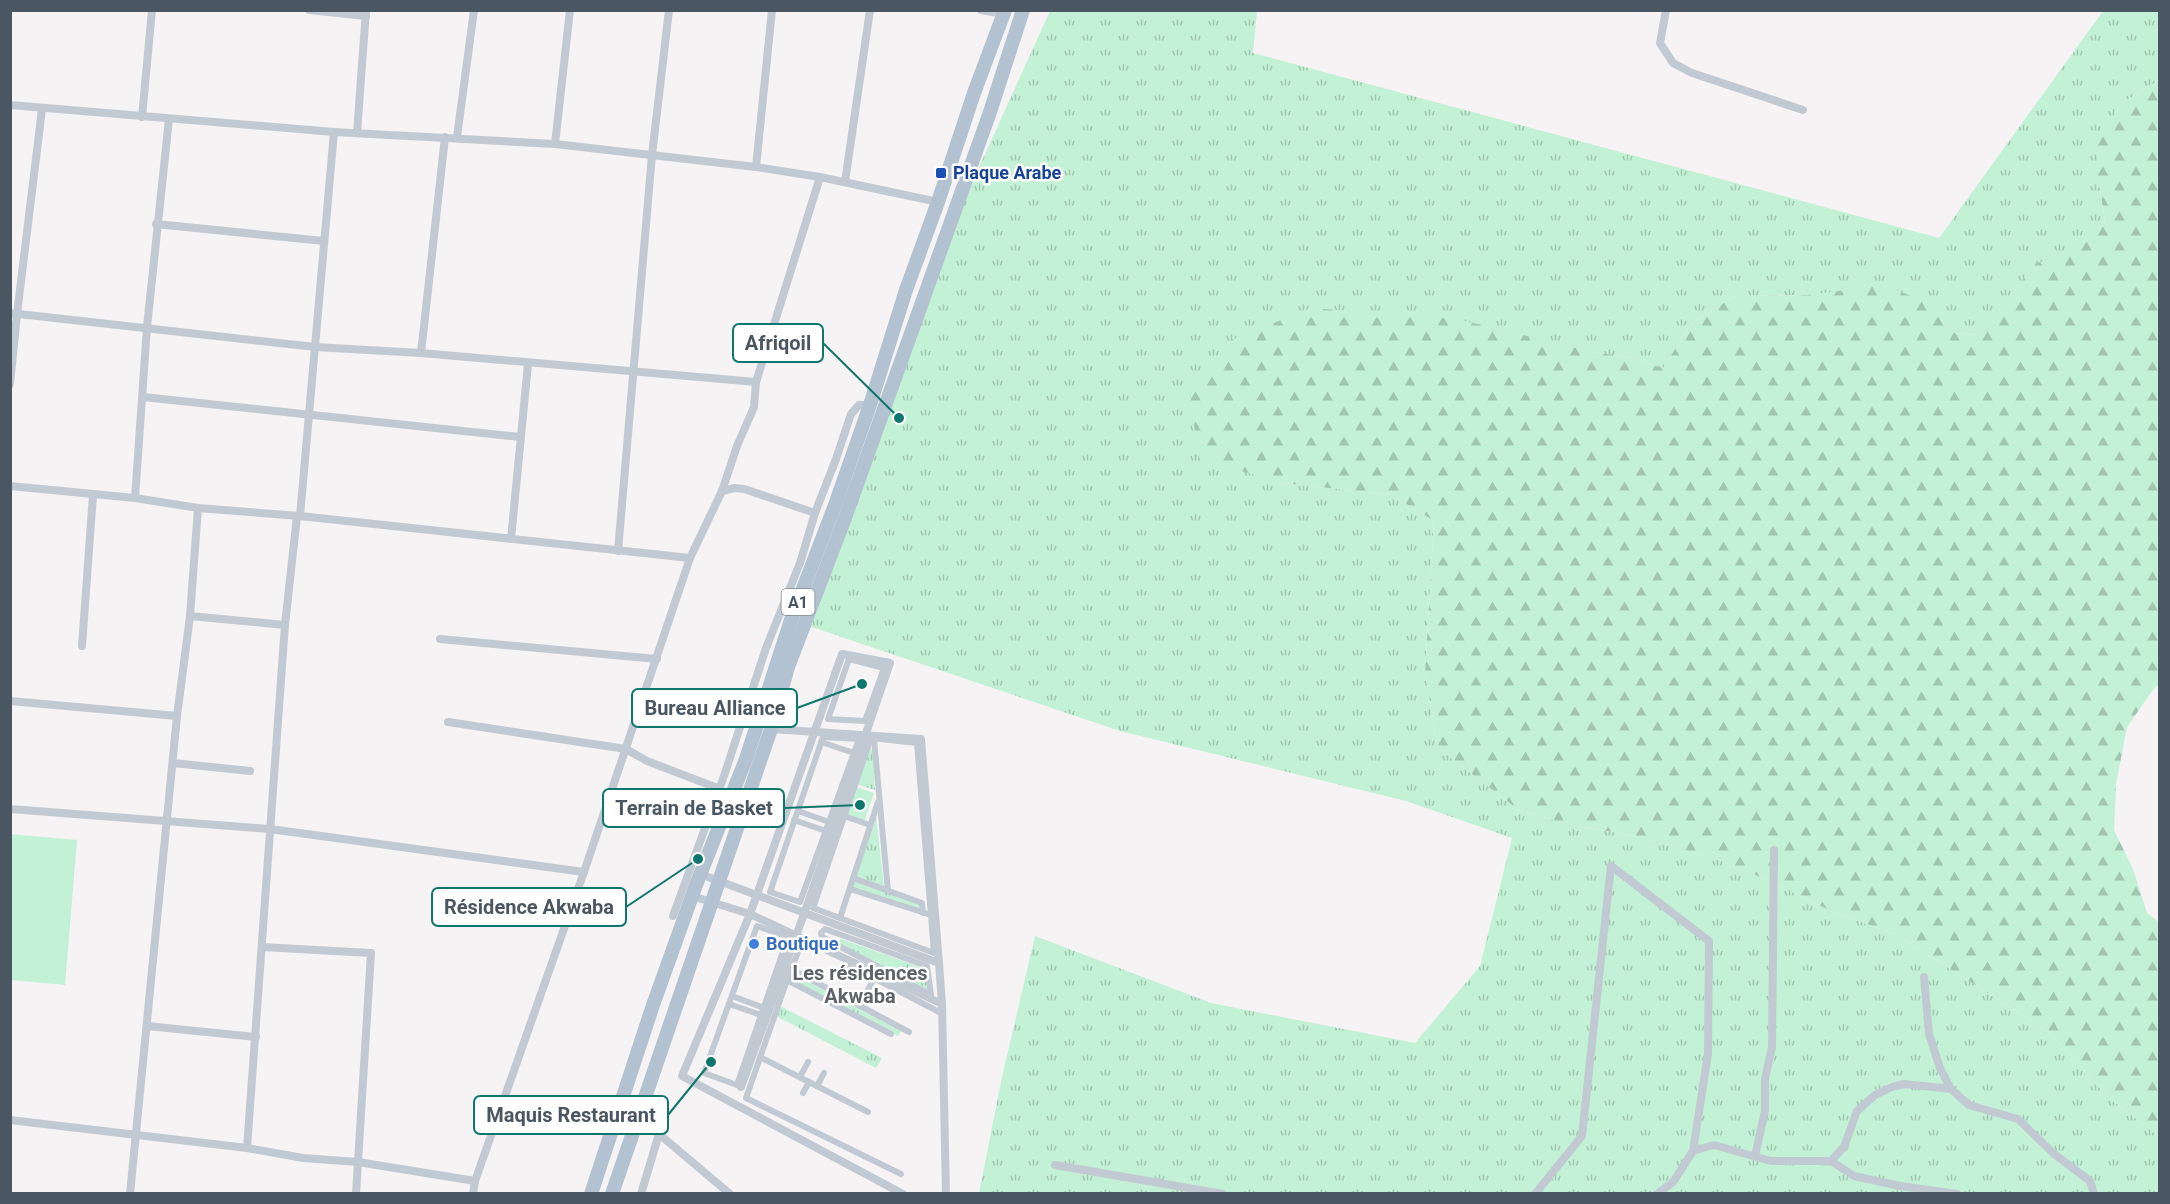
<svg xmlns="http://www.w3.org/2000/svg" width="2170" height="1204" font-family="Roboto,sans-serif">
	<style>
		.grass { fill: url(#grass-tufts) }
		.forest { fill: url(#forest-firs) }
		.pitch { fill: #c3f1d5 }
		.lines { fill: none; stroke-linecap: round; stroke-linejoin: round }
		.pedestrian { stroke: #c1cad2; stroke-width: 6 }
		.minor { stroke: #c1cad2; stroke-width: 8 }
		.primary { stroke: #b3c2d1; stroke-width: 14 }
		.transit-dot { fill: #1a4fb4; stroke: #fff; stroke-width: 2 }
		.shop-dot { fill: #3f7fe0; stroke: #fff; stroke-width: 2 }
		.labels { text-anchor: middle; stroke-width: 5; stroke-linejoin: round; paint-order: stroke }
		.shield { fill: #fff; stroke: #808990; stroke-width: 1.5 }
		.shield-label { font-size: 16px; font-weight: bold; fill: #4a5661 }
		.transit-label { font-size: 18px; font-weight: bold; fill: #164399; stroke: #fff; text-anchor: start }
		.shop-label { font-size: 18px; font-weight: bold; fill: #366cbe; stroke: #fff; text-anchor: start }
		.neighbourhood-label { font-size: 20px; font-weight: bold; fill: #5f6368; stroke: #fff }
		.leader { fill: none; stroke: #0f766e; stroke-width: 2 }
		.callout-dot { fill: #0f766e; stroke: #fff; stroke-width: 2 }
		.callout { fill: #fff; stroke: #0f766e; stroke-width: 2 }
		.callout-label { font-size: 20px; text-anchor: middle; font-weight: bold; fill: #4a5661 }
	</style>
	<defs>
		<pattern id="grass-tufts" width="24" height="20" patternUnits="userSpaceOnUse" patternTransform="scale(1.5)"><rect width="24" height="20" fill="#c3f1d5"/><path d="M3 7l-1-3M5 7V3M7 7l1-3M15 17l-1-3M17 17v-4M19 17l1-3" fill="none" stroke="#a0c6b0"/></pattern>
		<pattern id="forest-firs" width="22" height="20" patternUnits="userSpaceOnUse" patternTransform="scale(1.5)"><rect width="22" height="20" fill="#c3f1d5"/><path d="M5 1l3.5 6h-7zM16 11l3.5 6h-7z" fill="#a0c6b0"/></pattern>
	</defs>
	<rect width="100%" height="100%" fill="#f5f3f3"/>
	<!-- grass -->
	<g class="grass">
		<path d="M1050 11H1257L1253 53 1939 238 2103 11H2159V80L2119 105 2098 177 2105 221 2076 255 2036 263 1979 335 1953 333 1931 304 1808 295 1735 296 1692 323 1663 368 1631 358 1588 351 1282 483 1392 495 1434 521 1425 673 1438 748 1520 811 1577 826 1635 836 1719 860 1779 885 1833 912 1895 934 2049 1032 2109 1098 2159 1136V1193H979L1002 1077 1035 936 1211 1003 1415 1043 1480 966 1512 838 1406 801 1120 731 803 624 941 251Z"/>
		<path d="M869 749 873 750 875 790 856 784Z"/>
		<path d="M876 815 884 887 855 877Z"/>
		<path d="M854 881 920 904 921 909 852 888Z"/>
		<path d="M841 939 926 969 928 991 840 944 839 942Z"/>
		<path d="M791 973 901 1031 898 1036 789 979Z"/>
		<path d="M780 1006 882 1058 876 1068 776 1016Z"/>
	</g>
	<!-- forest -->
	<path class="forest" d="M2159 80V685L2155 687 2127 727 2116 784 2114 830 2133 869 2147 913 2159 922V1136L2109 1098 2049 1032 1895 934 1833 912 1779 885 1719 860 1635 836 1577 826 1520 811 1438 748 1425 673 1434 521 1392 495 1282 483 1198 458 1190 388 1231 340 1311 308 1457 319 1588 351 1631 358 1663 368 1692 323 1735 296 1808 295 1883 285 1932 304 1953 333 1978 335 2036 263 2076 254 2105 221 2098 177V145L2119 105Z"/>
	<!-- pitch -->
	<g class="pitch">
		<path d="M856 787 874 793 864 822 846 816Z"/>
		<path d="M10 834 77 840 65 985 11 980Z"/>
	</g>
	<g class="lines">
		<!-- pedestrian -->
		<g class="pedestrian">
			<path d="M849 659 884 668 865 721 828 719Z"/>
			<path d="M823 737 859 739 800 902 770 892Z"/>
			<path d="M871 738 917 743 934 953 813 908Z"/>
			<path d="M874 739 888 891"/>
			<path d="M821 742 854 753"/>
			<path d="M798 811 829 822"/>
			<path d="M844 816 870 825"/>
			<path d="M794 820 826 831"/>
			<path d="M853 878 922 903 923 913"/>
			<path d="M850 889 931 915"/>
			<path d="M840 918 878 802"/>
			<path d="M757 926 788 937 737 1085 704 1073Z"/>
			<path d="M825 929 927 966 931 995 822 937 821 933Z"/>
			<path d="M807 945 802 942 787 980 891 1034"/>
			<path d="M849 965 941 1013"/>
			<path d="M791 969 909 1032"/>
			<path d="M787 980 746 1098 901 1174"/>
			<path d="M732 996 764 1008"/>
			<path d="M729 1004 761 1015"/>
			<path d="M860 1006 874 978"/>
			<path d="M760 1057 868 1112"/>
			<path d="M800 1077 808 1062"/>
			<path d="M817 1086 824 1073"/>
			<path d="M803 1093 809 1082"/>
		</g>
		<!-- minor -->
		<g class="minor">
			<path d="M309 10 366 16"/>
			<path d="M981 10 1004 14"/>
			<path d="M1666 10 1660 43 1673 63 1692 73 1803 110"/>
			<path d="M10 105 334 132 555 144 756 167 820 177 938 202"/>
			<path d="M142 117 152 10"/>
			<path d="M357 133 366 10"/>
			<path d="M457 137 474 10"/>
			<path d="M555 144 570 10"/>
			<path d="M756 167 772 10"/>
			<path d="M845 182 870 10"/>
			<path d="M156 224 324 241"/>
			<path d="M10 313 315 347 421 353 756 382"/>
			<path d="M421 353 445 137"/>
			<path d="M10 384 17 314 42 109"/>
			<path d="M143 397 520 437"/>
			<path d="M10 486 135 498 198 508 300 516 690 558"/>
			<path d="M722 491 735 488 744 489 815 513"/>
			<path d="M135 498 147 327 169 119"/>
			<path d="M300 516 334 132"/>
			<path d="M511 539 528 364"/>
			<path d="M618 551 652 155 669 10"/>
			<path d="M190 616 285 625 247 1148"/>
			<path d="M285 625 297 516"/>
			<path d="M440 639 657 659"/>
			<path d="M82 646 93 495"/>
			<path d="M10 701 177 716"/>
			<path d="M448 722 626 749 647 761 720 789"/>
			<path d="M771 729 921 739 939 963"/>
			<path d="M173 763 250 771"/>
			<path d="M10 809 270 829 584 872"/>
			<path d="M692 896 750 914 942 1004 939 963 700 874"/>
			<path d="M673 916 724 776 766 648 800 563 815 513 836 459 851 414 859 405H870"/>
			<path d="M262 947 371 953 356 1194"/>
			<path d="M1924 977 1929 1034 1940 1068 1951 1089 1969 1105 2018 1119 2054 1154 2090 1181 2094 1194"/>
			<path d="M942 1004 946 1194"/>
			<path d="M147 1026 256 1037"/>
			<path d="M741 1087 804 914 890 663 842 654 750 914 682 1076 903 1194"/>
			<path d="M10 1120 247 1148 303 1158 358 1162 475 1181"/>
			<path d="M638 1120 659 1134 730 1194"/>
			<path d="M1755 1156 1765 1111V1079L1772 1047 1774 850"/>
			<path d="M1831 1161 1844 1147 1857 1111 1875 1095 1892 1087 1904 1084 1951 1089"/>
			<path d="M1055 1165 1223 1194"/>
			<path d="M130 1194 177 716 190 616 198 508"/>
			<path d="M473 1194 475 1181 584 872 690 558 722 491 737 446 754 407 756 382 820 177"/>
			<path d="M641 1194 659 1134"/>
			<path d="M1535 1194 1582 1136 1611 866 1709 941 1708 1054 1693 1151"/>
			<path d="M1657 1194 1673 1182 1693 1151 1714 1145 1771 1161H1831L1854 1176 1900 1186 1957 1194"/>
		</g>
		<!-- primary -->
		<g class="primary">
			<path d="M591 1194 653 1005 696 885 746 759 791 620 835 505 870 405 906 290 938 202 974 93 1005 10"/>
			<path d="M612 1194 771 729 788 667 845 518 989 115 1023 10"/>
		</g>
	</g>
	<!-- markers -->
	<rect class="transit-dot" x="935" y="167" width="12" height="12" rx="3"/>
	<circle class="shop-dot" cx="754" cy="944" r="6"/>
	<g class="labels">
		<!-- shield labels -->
		<rect class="shield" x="781.5" y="589" width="33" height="26" rx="4.5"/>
		<g class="shield-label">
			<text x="798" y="608">A1</text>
		</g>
		<!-- transit labels -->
		<g class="transit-label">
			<text x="953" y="179">Plaque Arabe</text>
		</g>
		<!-- shop labels -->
		<g class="shop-label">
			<text x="766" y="950">Boutique</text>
		</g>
		<!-- neighbourhood labels -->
		<g class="neighbourhood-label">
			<text x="860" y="980">Les résidences<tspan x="860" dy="23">Akwaba</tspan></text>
		</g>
	</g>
	<!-- callouts -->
	<path class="leader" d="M899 418L823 343M862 684L797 708M860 805L784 808M698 859L626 907M711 1062L668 1115"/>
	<g class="callout-dot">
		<circle cx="899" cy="418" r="6"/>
		<circle cx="862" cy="684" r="6"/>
		<circle cx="860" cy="805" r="6"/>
		<circle cx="698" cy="859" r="6"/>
		<circle cx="711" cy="1062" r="6"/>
	</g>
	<g class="callout">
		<rect x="733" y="324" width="90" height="38" rx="6"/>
		<rect x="632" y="689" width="165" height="38" rx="6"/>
		<rect x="603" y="789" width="181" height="38" rx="6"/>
		<rect x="432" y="888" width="194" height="38" rx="6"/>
		<rect x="474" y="1096" width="194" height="38" rx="6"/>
	</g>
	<g class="callout-label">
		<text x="778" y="350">Afriqoil</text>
		<text x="715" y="715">Bureau Alliance</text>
		<text x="694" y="815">Terrain de Basket</text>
		<text x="529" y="914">Résidence Akwaba</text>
		<text x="571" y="1122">Maquis Restaurant</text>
	</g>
	<!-- border -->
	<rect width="2170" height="1204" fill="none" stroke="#4a5661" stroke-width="24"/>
</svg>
